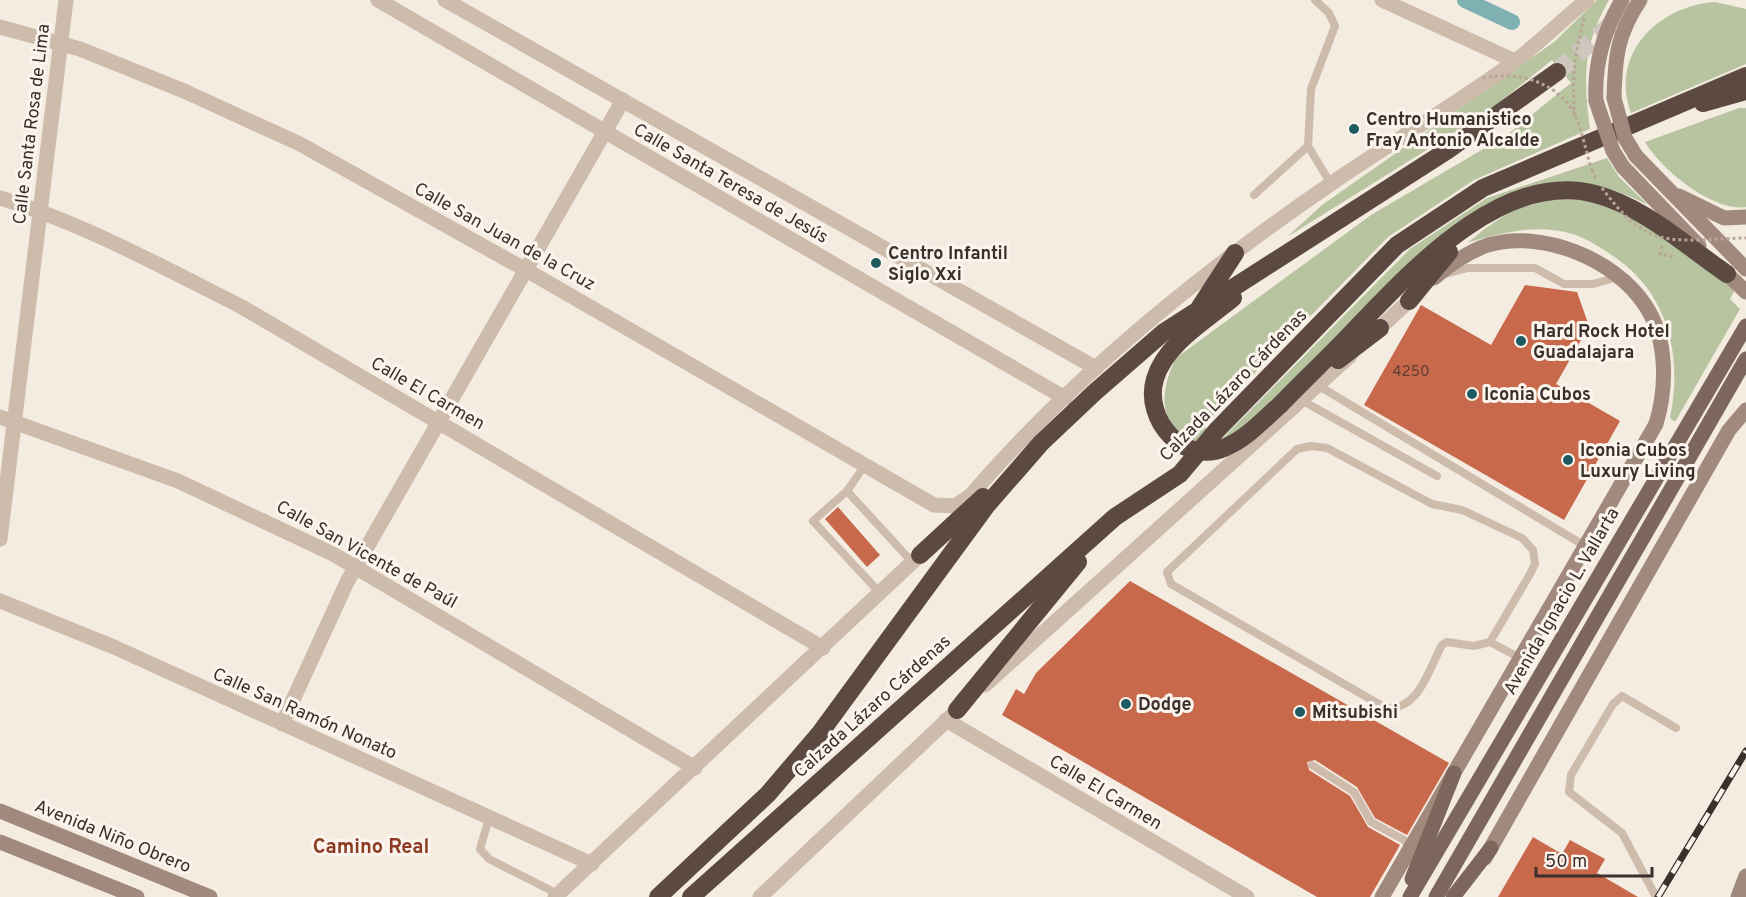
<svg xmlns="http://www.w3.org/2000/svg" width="1746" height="897" font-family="Overpass,sans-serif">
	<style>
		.green { fill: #b8c4a0 }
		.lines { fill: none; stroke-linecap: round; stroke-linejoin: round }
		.canal { stroke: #7fb0b2; stroke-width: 16 }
		.building { fill: #c8694b }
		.motorway-tunnel { stroke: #cfc6bd; stroke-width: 18; stroke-dasharray: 18 9; stroke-linecap: butt }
		.path { stroke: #b9a596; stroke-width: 3; stroke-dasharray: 3 3; stroke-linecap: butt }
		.service { stroke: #cdbbac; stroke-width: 8 }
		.minor { stroke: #cdbbac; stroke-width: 15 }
		.tertiary { stroke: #cdbbac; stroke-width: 15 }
		.secondary { stroke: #a18a7d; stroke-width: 15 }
		.primary { stroke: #7d675c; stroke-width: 15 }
		.motorway { stroke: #5c4a42; stroke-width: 18 }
		.rail-casing { stroke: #3b302b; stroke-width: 7 }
		.rail { stroke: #fbf5ee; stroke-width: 4.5; stroke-dasharray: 14; stroke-linecap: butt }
		.path-bridge { stroke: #b9a596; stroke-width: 3; stroke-dasharray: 3 3; stroke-linecap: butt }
		.secondary-bridge { stroke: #a18a7d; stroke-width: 15 }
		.motorway-bridge { stroke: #5c4a42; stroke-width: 18 }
		.poi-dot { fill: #1f5a5e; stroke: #fbf5ee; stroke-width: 2 }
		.labels { text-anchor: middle; stroke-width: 6; stroke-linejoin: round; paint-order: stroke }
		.number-label { font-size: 15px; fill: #5e3e33 }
		.poi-label { font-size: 18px; font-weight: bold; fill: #3b302b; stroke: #fbf5ee; text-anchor: start }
		.street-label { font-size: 18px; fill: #3b302b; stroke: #fbf5ee }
		.neighbourhood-label { font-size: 20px; font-weight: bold; fill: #8c3b22; stroke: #fbf5ee }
	</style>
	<rect width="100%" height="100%" fill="#f4ebe1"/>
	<!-- green -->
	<g class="green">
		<path d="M1597 0H1609C1583 45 1583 79 1590 129L1474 180 1388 237 1203 426 1221 440 1410 249 1487 198 1607 158 1619 177 1648 205C1591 177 1564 176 1506 200L1240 435C1230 438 1218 445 1208 445 1203 445 1195 441 1190 439 1155 425 1162 385 1176 358L1371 215 1507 135 1571 83 1552 60 1486 113 1287 237 1322 205 1554 42Z"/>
		<path d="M1715 2 1746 9V64L1631 113C1609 54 1658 6 1715 2Z"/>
		<path d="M1739 108H1746V207C1712 212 1661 169 1645 142Z"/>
		<path d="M1556 199C1567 199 1578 199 1589 201 1640 209 1697 257 1735 290L1730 299 1740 309 1675 422 1670 418C1683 354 1668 291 1610 254 1597 245 1581 235 1565 232 1532 225 1498 233 1467 243 1501 216 1512 207 1556 199Z"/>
	</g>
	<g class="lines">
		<!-- canal -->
		<path class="canal" d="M1465 0 1512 22"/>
	</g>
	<!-- building -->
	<g class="building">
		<path d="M1525 285 1577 292 1589 326 1556 384 1620 421 1564 520 1364 405 1421 305 1491 345Z"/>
		<path d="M838 507 880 555 867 567 825 519Z"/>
		<path d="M1130 581 1449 763 1407 835 1375 818 1357 787 1315 760 1307 762 1309 770 1350 796 1368 827 1400 845 1370 897H1317L1002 715 1016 689 1024 694 1036 673Z"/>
		<path d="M1533 837 1562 854 1570 840 1605 859 1597 873 1638 897H1498Z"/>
	</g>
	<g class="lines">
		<!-- motorway-tunnel -->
		<path class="motorway-tunnel" d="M1557 72 1615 21"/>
		<!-- path -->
		<g class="path">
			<path d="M1592 170 1596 179"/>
			<path d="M1662 246 1660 254 1675 257"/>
		</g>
		<!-- service -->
		<g class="service">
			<path d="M1308 146 1311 89 1335 26 1329 13 1315 0"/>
			<path d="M1254 195 1308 146 1331 184"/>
			<path d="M1445 274 1468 268H1535L1564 284H1593L1618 277"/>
			<path d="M1319 386 1585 546"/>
			<path d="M1303 401 1437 476"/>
			<path d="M847 491 865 465"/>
			<path d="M880 593 813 521 847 491 912 562"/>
			<path d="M1490 642 1530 574 1535 564 1533 550 1522 538 1462 510 1432 504 1327 448 1311 446 1297 449 1167 572 1171 584 1384 707C1418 714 1429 668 1442 645L1447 642 1474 646 1490 642 1520 658"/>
			<path d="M1312 765 1354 792 1371 822 1404 840 1411 848"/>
			<path d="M489 818 480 849 489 859 558 894"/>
			<path d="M1656 897 1622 833 1569 792 1571 775 1613 704 1622 696 1676 728"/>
		</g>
		<!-- minor -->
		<g class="minor">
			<path d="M378 0 1065 398"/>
			<path d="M445 0 1096 368"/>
			<path d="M1382 0 1515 61"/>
			<path d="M0 27 80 49 184 91 300 144 526 270 934 505 955 506 970 496"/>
			<path d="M0 198C84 224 163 267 242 307L823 648"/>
			<path d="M0 417 178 481 333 554 695 768"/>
			<path d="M965 502C1070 378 1199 274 1332 183 1392 142 1455 105 1514 62 1539 43 1562 20 1587 0"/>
			<path d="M0 539 66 0"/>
			<path d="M0 601 114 647 592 864"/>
			<path d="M946 720 1247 897"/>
			<path d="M282 724 347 582 623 100"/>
		</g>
		<!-- tertiary -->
		<g class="tertiary">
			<path d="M1372 335 1409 301"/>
			<path d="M985 685 1350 356"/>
			<path d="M555 897 920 555"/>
			<path d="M760 897 965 703"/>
		</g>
		<!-- secondary -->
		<g class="secondary">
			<path d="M1614 98C1615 58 1617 34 1640 0"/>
			<path d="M1596 101C1594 64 1603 32 1622 0"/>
			<path d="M1636 156 1746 269"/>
			<path d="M1623 167 1699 246"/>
			<path d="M1679 196 1724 218 1746 217"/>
			<path d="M1720 267 1746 292"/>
			<path d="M0 811 210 897"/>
			<path d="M0 842 137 897"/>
			<path d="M1485 858 1729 430 1746 410"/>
			<path d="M1382 897 1656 424C1667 387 1668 339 1645 305 1615 259 1541 229 1488 245 1467 252 1450 265 1434 278"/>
			<path d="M1738 897 1746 876"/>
		</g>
		<!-- primary -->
		<g class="primary">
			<path d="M1412 879 1454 773"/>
			<path d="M1410 897 1746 326"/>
			<path d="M1436 897 1746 359"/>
			<path d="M1453 897 1491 848"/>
		</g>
		<!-- motorway -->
		<g class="motorway">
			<path d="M1703 103 1746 91"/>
			<path d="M1409 301 1449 252"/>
			<path d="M1200 307 1235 253"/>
			<path d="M1338 360 1380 328"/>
			<path d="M1280 405C1306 378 1334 352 1360 324 1416 266 1505 170 1595 194 1643 206 1686 246 1727 274"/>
			<path d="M920 555 983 497"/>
			<path d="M957 710 1078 562"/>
			<path d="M658 897 768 794 820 733 987 505 1041 443 1095 392 1164 332 1448 150 1557 72"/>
			<path d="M691 897 1115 517 1180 474 1217 430 1397 245 1483 188 1746 76"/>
		</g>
		<!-- rail casing -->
		<g class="rail-casing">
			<path id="rail" d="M1658 897 1746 751"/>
		</g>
		<!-- rail -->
		<use href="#rail" class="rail"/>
		<!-- path-bridge -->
		<g class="path-bridge">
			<path d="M1483 78C1514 71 1552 80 1571 108 1582 125 1585 151 1592 170"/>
			<path d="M1575 116C1571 82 1575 49 1585 16"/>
			<path d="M1602 188C1615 205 1629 223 1649 233 1671 245 1720 238 1746 238"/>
		</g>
		<!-- secondary-bridge -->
		<g class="secondary-bridge">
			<path d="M1614 98 1625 138 1636 156"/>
			<path d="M1596 101 1613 151 1623 167"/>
		</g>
		<!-- motorway-bridge -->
		<path class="motorway-bridge" d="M1233 298C1207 320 1165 344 1155 379 1143 419 1184 467 1226 447 1247 438 1263 420 1280 405"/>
	</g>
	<!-- markers -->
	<g class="poi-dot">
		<circle cx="1354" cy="129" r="6"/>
		<circle cx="876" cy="263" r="6"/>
		<circle cx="1521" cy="341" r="6"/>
		<circle cx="1472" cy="394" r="6"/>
		<circle cx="1568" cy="460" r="6"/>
		<circle cx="1126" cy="704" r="6"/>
		<circle cx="1300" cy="712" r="6"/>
	</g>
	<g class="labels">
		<!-- number labels -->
		<g class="number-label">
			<text x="1411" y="376">4250</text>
		</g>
		<!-- poi labels -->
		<g class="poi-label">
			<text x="1366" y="125">Centro Humanistico<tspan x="1366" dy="21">Fray Antonio Alcalde</tspan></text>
			<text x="888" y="259">Centro Infantil<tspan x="888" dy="21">Siglo Xxi</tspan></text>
			<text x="1533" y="337">Hard Rock Hotel<tspan x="1533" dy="21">Guadalajara</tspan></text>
			<text x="1484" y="400">Iconia Cubos</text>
			<text x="1580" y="456">Iconia Cubos<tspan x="1580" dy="21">Luxury Living</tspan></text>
			<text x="1138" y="710">Dodge</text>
			<text x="1312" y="718">Mitsubishi</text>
		</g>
		<!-- street labels -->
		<g class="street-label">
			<text transform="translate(31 124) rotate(-83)" y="6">Calle Santa Rosa de Lima</text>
			<text transform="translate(731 183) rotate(30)" y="6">Calle Santa Teresa de Jesús</text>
			<text transform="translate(505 236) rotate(29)" y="6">Calle San Juan de la Cruz</text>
			<text transform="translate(1233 385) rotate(-46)" y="6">Calzada Lázaro Cárdenas</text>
			<text transform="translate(428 393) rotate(30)" y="6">Calle El Carmen</text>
			<text transform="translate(367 554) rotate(29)" y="6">Calle San Vicente de Paúl</text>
			<text transform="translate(1561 601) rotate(-60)" y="6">Avenida Ignacio L. Vallarta</text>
			<text transform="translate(872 706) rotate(-42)" y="6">Calzada Lázaro Cárdenas</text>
			<text transform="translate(305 713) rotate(24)" y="6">Calle San Ramón Nonato</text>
			<text transform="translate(1106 792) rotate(31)" y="6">Calle El Carmen</text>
			<text transform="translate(113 836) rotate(22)" y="6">Avenida Niño Obrero</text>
		</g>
		<!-- neighbourhood labels -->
		<g class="neighbourhood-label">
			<text x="371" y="853">Camino Real</text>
		</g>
	</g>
	<!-- scale -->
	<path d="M1536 867v9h116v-9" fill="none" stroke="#3b302b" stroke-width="3"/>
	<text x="1545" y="867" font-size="18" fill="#3b302b" stroke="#fbf5ee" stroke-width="4.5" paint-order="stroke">50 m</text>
</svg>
